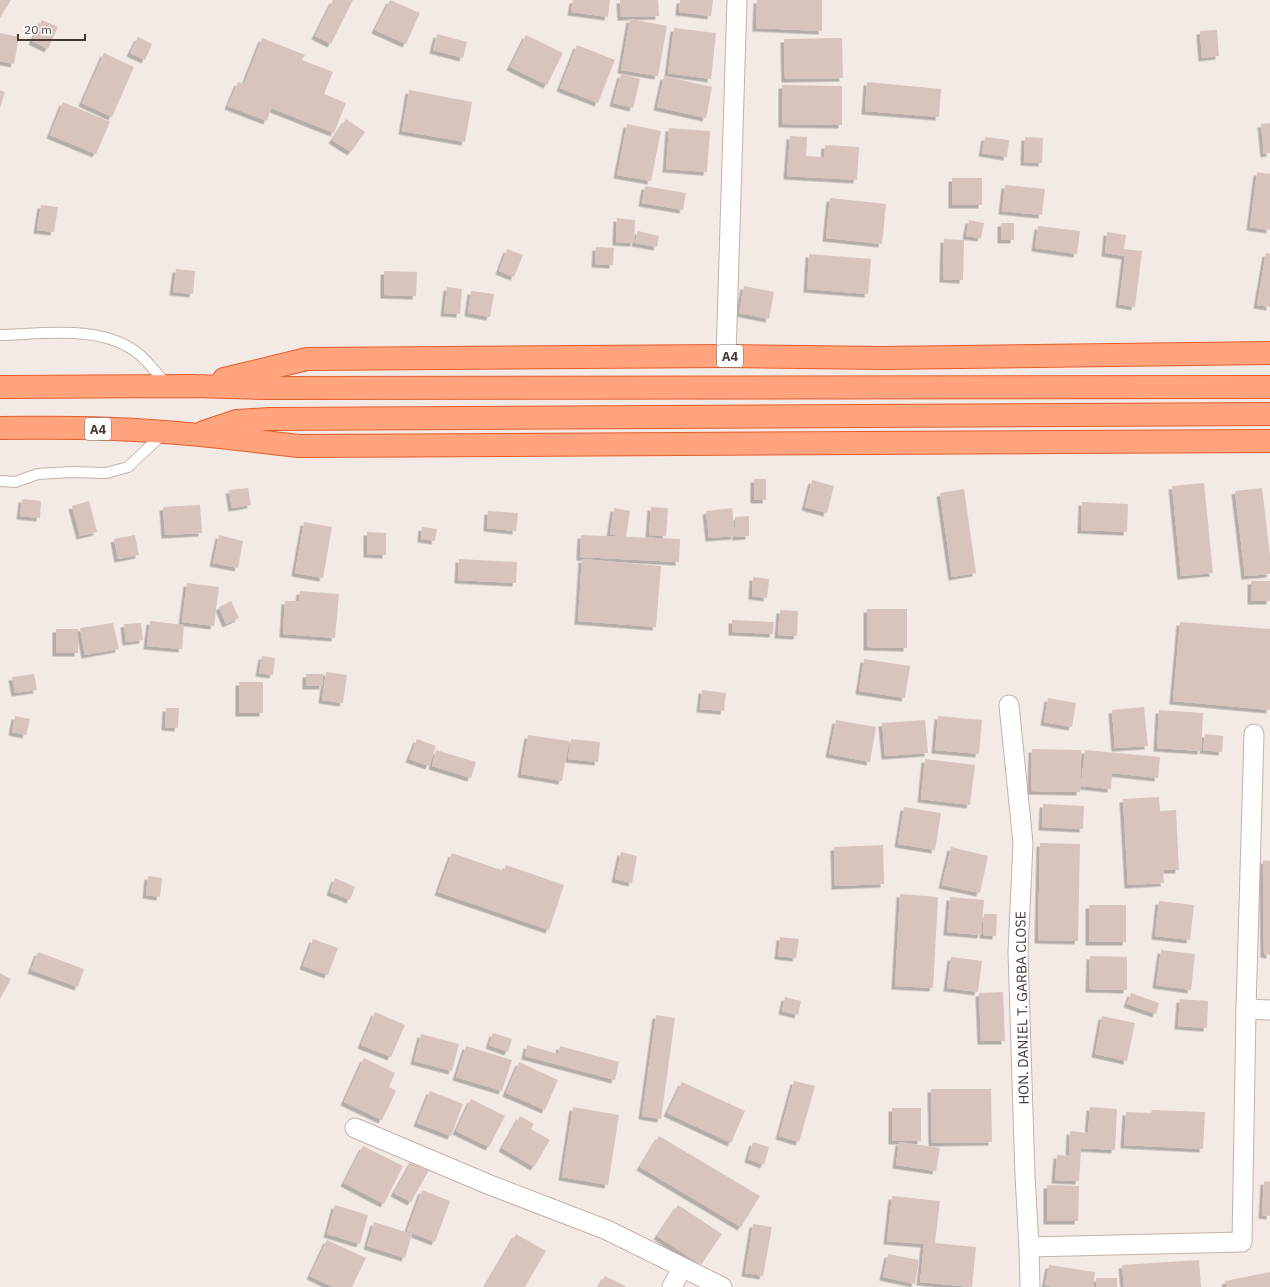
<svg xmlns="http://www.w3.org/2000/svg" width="1270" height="1287" font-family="'IBM Plex Sans',sans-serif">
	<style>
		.building { fill: #d9c3bd; filter: url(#shadow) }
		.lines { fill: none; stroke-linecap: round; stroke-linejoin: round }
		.service-casing { stroke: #c3b1aa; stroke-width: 12 }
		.minor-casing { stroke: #c3b1aa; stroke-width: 21 }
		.trunk-casing { stroke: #e85b2b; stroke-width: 24 }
		.service { stroke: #fff; stroke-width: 10 }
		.minor { stroke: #fff; stroke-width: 19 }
		.trunk { stroke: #ffa47c; stroke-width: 22 }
		.labels { text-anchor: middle; stroke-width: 3; stroke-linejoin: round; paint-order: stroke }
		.shield { fill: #fff; stroke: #7e7471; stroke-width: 1 }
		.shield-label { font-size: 13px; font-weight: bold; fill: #473834 }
		.street-label { font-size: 14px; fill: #473834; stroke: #fff }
	</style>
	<defs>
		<filter id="shadow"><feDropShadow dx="-3.5" dy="3.5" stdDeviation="0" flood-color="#0004"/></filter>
	</defs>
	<rect width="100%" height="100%" fill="#f4eae5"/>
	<!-- building -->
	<g class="building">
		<path d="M0 0H11L0 18Z"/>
		<path d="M333 0H353L331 44 315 36Z"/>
		<path d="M390 0 420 13 406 44 375 30Z"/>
		<path d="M573 0H610L608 17 571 12Z"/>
		<path d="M620 0H658L659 16 621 17Z"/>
		<path d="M680 0H713L711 16 679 12Z"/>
		<path d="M757 0H822V31L756 28Z"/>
		<path d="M630 19 667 26 658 76 621 70Z"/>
		<path d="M42 20 58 27 48 49 32 41Z"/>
		<path d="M674 28 716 33 711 79 668 73Z"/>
		<path d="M1217 30 1219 56 1202 58 1200 31Z"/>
		<path d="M0 33 19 37 14 64 0 61Z"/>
		<path d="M437 34 467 42 463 58 433 50Z"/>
		<path d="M526 35 563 53 547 85 510 67Z"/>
		<path d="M138 37 152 44 145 60 130 53Z"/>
		<path d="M262 38 305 55 302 60 333 72 324 94 346 103 334 133 271 108 267 121 228 106 238 82 244 84Z"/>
		<path d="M842 38 843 78 785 79 784 39Z"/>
		<path d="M577 45 615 60 598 103 560 88Z"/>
		<path d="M104 53 134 67 112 117 82 103Z"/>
		<path d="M621 74 640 79 633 108 613 103Z"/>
		<path d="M664 76 712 87 706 118 657 107Z"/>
		<path d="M867 82 941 89 939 117 865 111Z"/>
		<path d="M782 85 842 86V125L782 124Z"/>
		<path d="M0 90 5 92 0 108Z"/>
		<path d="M409 90 472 102 465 142 402 131Z"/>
		<path d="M63 102 110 122 96 154 50 135Z"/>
		<path d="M346 119 365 132 351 152 332 140Z"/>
		<path d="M1270 123V153L1264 154 1261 124Z"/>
		<path d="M627 124 661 131 651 181 617 175Z"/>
		<path d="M669 128 710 131 707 172 666 169Z"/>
		<path d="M790 136 807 137 806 156 824 157 825 145 859 147 857 180 787 176Z"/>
		<path d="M985 137 1009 140 1007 157 982 153Z"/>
		<path d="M1025 137 1043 138 1042 163 1024 162Z"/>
		<path d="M1257 172 1270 174V230L1250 227Z"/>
		<rect x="952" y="178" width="30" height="27"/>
		<path d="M1005 185 1045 189 1042 215 1002 211Z"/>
		<path d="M645 186 686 193 683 210 642 203Z"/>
		<path d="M830 198 886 204 882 244 826 238Z"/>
		<path d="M41 205 58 207 54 232 37 230Z"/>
		<path d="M617 218 635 220 634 243 616 242Z"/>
		<path d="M969 220 984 223 981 238 966 236Z"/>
		<rect x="1001" y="223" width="13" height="17"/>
		<path d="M1038 226 1080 231 1077 254 1035 248Z"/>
		<path d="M638 231 659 236 657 247 635 243Z"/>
		<path d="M1107 232 1126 235 1124 249 1142 251 1135 307 1119 304 1125 256 1105 253Z"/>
		<path d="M944 239 964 240 963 280 943 279Z"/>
		<path d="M596 247 614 248 613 265 595 264Z"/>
		<path d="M507 249 523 255 514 277 499 271Z"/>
		<path d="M1266 253 1270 254V307L1257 305Z"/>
		<path d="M809 254 871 259 868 294 807 289Z"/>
		<path d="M176 269 195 271 193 294 173 292Z"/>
		<path d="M384 271 417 272 416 296 384 295Z"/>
		<path d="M744 286 774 292 769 319 739 313Z"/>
		<path d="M447 287 462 289 460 314 444 313Z"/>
		<path d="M471 291 494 294 490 317 468 313Z"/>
		<rect x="754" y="479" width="12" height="21"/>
		<path d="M812 480 834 486 827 513 805 507Z"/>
		<path d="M1204 483 1213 573 1181 576 1172 486Z"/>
		<path d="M248 488 251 505 232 508 229 490Z"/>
		<path d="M1262 488 1270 555V574L1245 576 1235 491Z"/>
		<path d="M964 489 976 573 952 577 940 493Z"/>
		<path d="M22 499 41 501 40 518 20 516Z"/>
		<path d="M89 501 97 532 80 536 72 506Z"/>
		<path d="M1082 502 1128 504 1127 532 1081 530Z"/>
		<path d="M200 505 202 533 165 535 163 507Z"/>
		<path d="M651 507 668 508 666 536 649 535Z"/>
		<path d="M614 508 630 511 626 537 610 534Z"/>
		<path d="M732 508 735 536 709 538 706 511Z"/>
		<path d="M488 511 518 513 516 531 487 528Z"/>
		<path d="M749 516V536L736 537 735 517Z"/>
		<path d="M304 522 332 527 323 578 295 573Z"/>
		<path d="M422 527 437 529 435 541 421 539Z"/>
		<path d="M367 532 386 533V555L367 554Z"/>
		<path d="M135 535 139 555 118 559 114 539Z"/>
		<path d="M219 535 243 541 238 568 213 563Z"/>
		<path d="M581 535 680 539 679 562 580 557Z"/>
		<path d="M459 559 517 562 516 583 458 580Z"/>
		<path d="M582 559 661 566 656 627 578 621Z"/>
		<path d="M753 577 769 579 767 598 752 596Z"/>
		<rect x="1251" y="581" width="19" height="20"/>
		<path d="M187 583 219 587 214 626 182 622Z"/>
		<path d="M300 591 339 594 335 638 283 634 285 601H299Z"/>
		<path d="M231 601 239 618 226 624 219 607Z"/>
		<path d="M867 609H907V648L867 647Z"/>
		<path d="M780 610 798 611 797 636 778 635Z"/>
		<path d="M732 620 774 622 773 634 732 632Z"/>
		<path d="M150 621 184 625 182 649 147 646Z"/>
		<path d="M1180 622 1270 629V710L1173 701Z"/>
		<path d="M113 623 119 649 85 655 80 628Z"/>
		<path d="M141 623 143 640 126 642 124 624Z"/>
		<rect x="56" y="629" width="22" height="24"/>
		<path d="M262 656 275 658 273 675 259 673Z"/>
		<path d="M864 659 910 666 905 698 859 691Z"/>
		<path d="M326 672 347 675 343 703 322 700Z"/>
		<path d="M34 674 37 690 15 693 12 677Z"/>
		<rect x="306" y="674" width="17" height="12"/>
		<rect x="239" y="682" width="24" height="31"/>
		<path d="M702 690 726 693 724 711 700 709Z"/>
		<path d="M1048 698 1076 703 1072 727 1044 722Z"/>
		<path d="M1144 707 1148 746 1115 748 1112 710Z"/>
		<path d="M166 708H179L178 728 165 727Z"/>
		<path d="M1159 710 1203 713 1201 751 1157 748Z"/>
		<path d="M15 716 30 719 26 735 12 732Z"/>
		<path d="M938 716 982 720 979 754 935 750Z"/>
		<path d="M836 720 876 727 870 762 829 754Z"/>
		<path d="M925 720 928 753 885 756 882 723Z"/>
		<path d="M1205 734 1223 736 1222 752 1203 750Z"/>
		<path d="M528 735 569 741 562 781 521 774Z"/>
		<path d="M417 739 436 746 429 766 409 759Z"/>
		<path d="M571 739 600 742 598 762 568 759Z"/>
		<path d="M1032 749 1081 750 1080 792 1031 791Z"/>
		<path d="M436 750 476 762 471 778 432 766Z"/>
		<path d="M1085 750 1160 757 1158 778 1112 773 1111 789 1081 786Z"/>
		<path d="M925 759 975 765 970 805 921 799Z"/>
		<path d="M1159 797 1160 811 1176 810 1179 870H1163L1164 883 1128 885 1123 799Z"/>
		<path d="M1043 804 1084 806 1083 829 1042 827Z"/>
		<path d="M904 807 941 813 935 850 898 844Z"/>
		<path d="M1040 843 1080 844 1078 941 1038 940Z"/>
		<path d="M883 845 884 884 835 886 834 847Z"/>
		<path d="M951 847 988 856 980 893 942 885Z"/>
		<path d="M621 852 637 856 632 883 615 879Z"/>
		<path d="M452 853 504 871 506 865 564 885 549 930 438 892Z"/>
		<path d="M1263 860 1270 861V955L1264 954Z"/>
		<path d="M148 876 162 878 160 897 146 895Z"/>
		<path d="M335 878 355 887 350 900 330 892Z"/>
		<path d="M900 894 938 897 933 988 895 986Z"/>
		<path d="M950 897 984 900 981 935 947 932Z"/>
		<path d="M1159 901 1194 905 1190 940 1155 936Z"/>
		<rect x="1089" y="905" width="37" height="37"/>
		<path d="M984 914H997L996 936 983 935Z"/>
		<path d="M780 937 799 939 796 958 778 956Z"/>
		<path d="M313 939 338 948 328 975 303 966Z"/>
		<path d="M1161 950 1195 954 1191 990 1156 985Z"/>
		<path d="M38 952 84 969 78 987 31 970Z"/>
		<path d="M1090 956 1127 957V990L1089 989Z"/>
		<path d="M951 957 982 961 978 992 947 988Z"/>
		<path d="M0 973 11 979 0 999Z"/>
		<path d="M1003 992 1005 1041H981L979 993Z"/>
		<path d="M1131 993 1159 1003 1156 1014 1127 1004Z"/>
		<path d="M785 997 801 1001 798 1015 782 1011Z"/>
		<path d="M1180 999 1208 1001 1207 1028 1178 1026Z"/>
		<path d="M375 1012 405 1025 391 1057 361 1045Z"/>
		<path d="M656 1015 675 1018 661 1119 642 1116Z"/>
		<path d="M1102 1016 1135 1023 1127 1061 1095 1054Z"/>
		<path d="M493 1033 512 1039 508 1052 489 1045Z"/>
		<path d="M421 1034 459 1044 452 1071 414 1061Z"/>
		<path d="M527 1045 558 1054 560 1046 619 1062 615 1080 525 1056Z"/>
		<path d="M466 1046 512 1060 502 1091 456 1077Z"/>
		<path d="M364 1058 395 1073 389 1087 396 1091 382 1120 344 1102Z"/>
		<path d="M519 1062 558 1080 545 1110 506 1093Z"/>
		<path d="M794 1081 815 1086 799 1142 779 1136Z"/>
		<path d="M682 1082 745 1111 731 1143 667 1113Z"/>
		<path d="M931 1089H991L992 1142 932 1143Z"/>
		<path d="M430 1091 463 1104 451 1136 417 1123Z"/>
		<path d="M471 1099 505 1116 489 1147 456 1131Z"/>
		<path d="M573 1107 619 1115 608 1185 562 1177Z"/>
		<path d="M1090 1107 1117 1109 1115 1150 1081 1148 1079 1181 1055 1180 1057 1155 1069 1156 1070 1131 1088 1133Z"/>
		<rect x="892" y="1108" width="29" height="33"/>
		<path d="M1152 1110 1205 1112 1203 1149 1124 1145 1126 1112 1151 1113Z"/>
		<path d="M520 1116 534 1124 531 1129 550 1140 534 1167 502 1148Z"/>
		<path d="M659 1136 760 1196 741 1227 640 1167Z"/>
		<path d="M753 1142 769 1147 764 1165 748 1159Z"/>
		<path d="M899 1142 940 1148 936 1171 896 1165Z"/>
		<path d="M363 1146 403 1166 384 1204 344 1183Z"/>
		<path d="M415 1156 432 1165 411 1202 394 1193Z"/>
		<path d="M1264 1181 1270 1182V1216L1262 1215Z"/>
		<path d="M1047 1185 1079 1186 1078 1221H1047Z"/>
		<path d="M422 1190 450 1201 435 1242 407 1231Z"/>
		<path d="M892 1196 940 1201 935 1243 976 1247 972 1287 920 1282 924 1244 887 1241Z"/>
		<path d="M335 1205 368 1215 360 1244 327 1234Z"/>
		<path d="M678 1205 722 1234 701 1265 657 1236Z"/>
		<path d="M374 1222 412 1234 405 1258 367 1246Z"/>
		<path d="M753 1224 772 1227 763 1276 745 1273Z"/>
		<path d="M516 1234 546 1251 525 1287H485Z"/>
		<path d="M327 1240 366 1258 352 1287H333L310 1276Z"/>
		<path d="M888 1254 919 1260 915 1284 883 1277Z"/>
		<path d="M1199 1260 1201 1287H1124L1122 1265Z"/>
		<path d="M1049 1265 1095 1272 1093 1287H1055L1045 1285Z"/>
		<path d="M1270 1272V1287H1227L1225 1281Z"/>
		<path d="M605 1276 627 1287H599Z"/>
		<rect x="1096" y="1278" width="21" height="9"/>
	</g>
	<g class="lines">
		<!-- service casing -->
		<g class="service-casing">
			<g id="service">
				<path d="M0 335C44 334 104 324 140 355 150 364 158 375 167 385"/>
				<path d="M0 481 15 482 38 474 71 472 106 473 128 467 164 433"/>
			</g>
		</g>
		<!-- minor casing -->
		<g class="minor-casing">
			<g id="minor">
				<path d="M726 356 737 0"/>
				<path d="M1009 705 1023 843 1018 952 1025 1176 1029 1247 1030 1287"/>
				<path d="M1246 1009 1270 1010"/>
				<path d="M355 1128 490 1185 607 1230 722 1287"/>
				<path d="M1029 1247 1242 1242 1246 1009 1254 734"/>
				<path d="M672 1287 682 1268"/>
			</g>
		</g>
		<!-- trunk casing -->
		<g class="trunk-casing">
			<g id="trunk">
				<path d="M224 379 307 359 726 356 883 358 1270 353"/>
				<path d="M0 387 193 386 268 388 1270 387"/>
				<path d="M0 428C38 428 76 427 113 429 175 431 237 439 299 446L1270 441"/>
				<path d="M204 432 237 421 269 419 1270 414"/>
			</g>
		</g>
		<!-- service -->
		<use href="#service" class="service"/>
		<!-- minor -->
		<use href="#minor" class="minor"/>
		<!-- trunk -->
		<use href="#trunk" class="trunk"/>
	</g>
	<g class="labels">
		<!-- shield labels -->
		<g class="shield">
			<rect x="717" y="345" width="26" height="22" rx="3"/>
			<rect x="85" y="418" width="26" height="22" rx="3"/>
		</g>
		<g class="shield-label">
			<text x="730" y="361">A4</text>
			<text x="98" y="434">A4</text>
		</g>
		<!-- street labels -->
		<g class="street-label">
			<text transform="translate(1022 1008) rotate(-91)" y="5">HON. DANIEL T. GARBA CLOSE</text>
		</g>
	</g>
	<!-- scale -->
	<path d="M18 34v6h67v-6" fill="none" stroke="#473834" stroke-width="2"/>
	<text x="24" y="34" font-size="12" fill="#473834" stroke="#ffffff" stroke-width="3" paint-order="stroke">20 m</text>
</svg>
